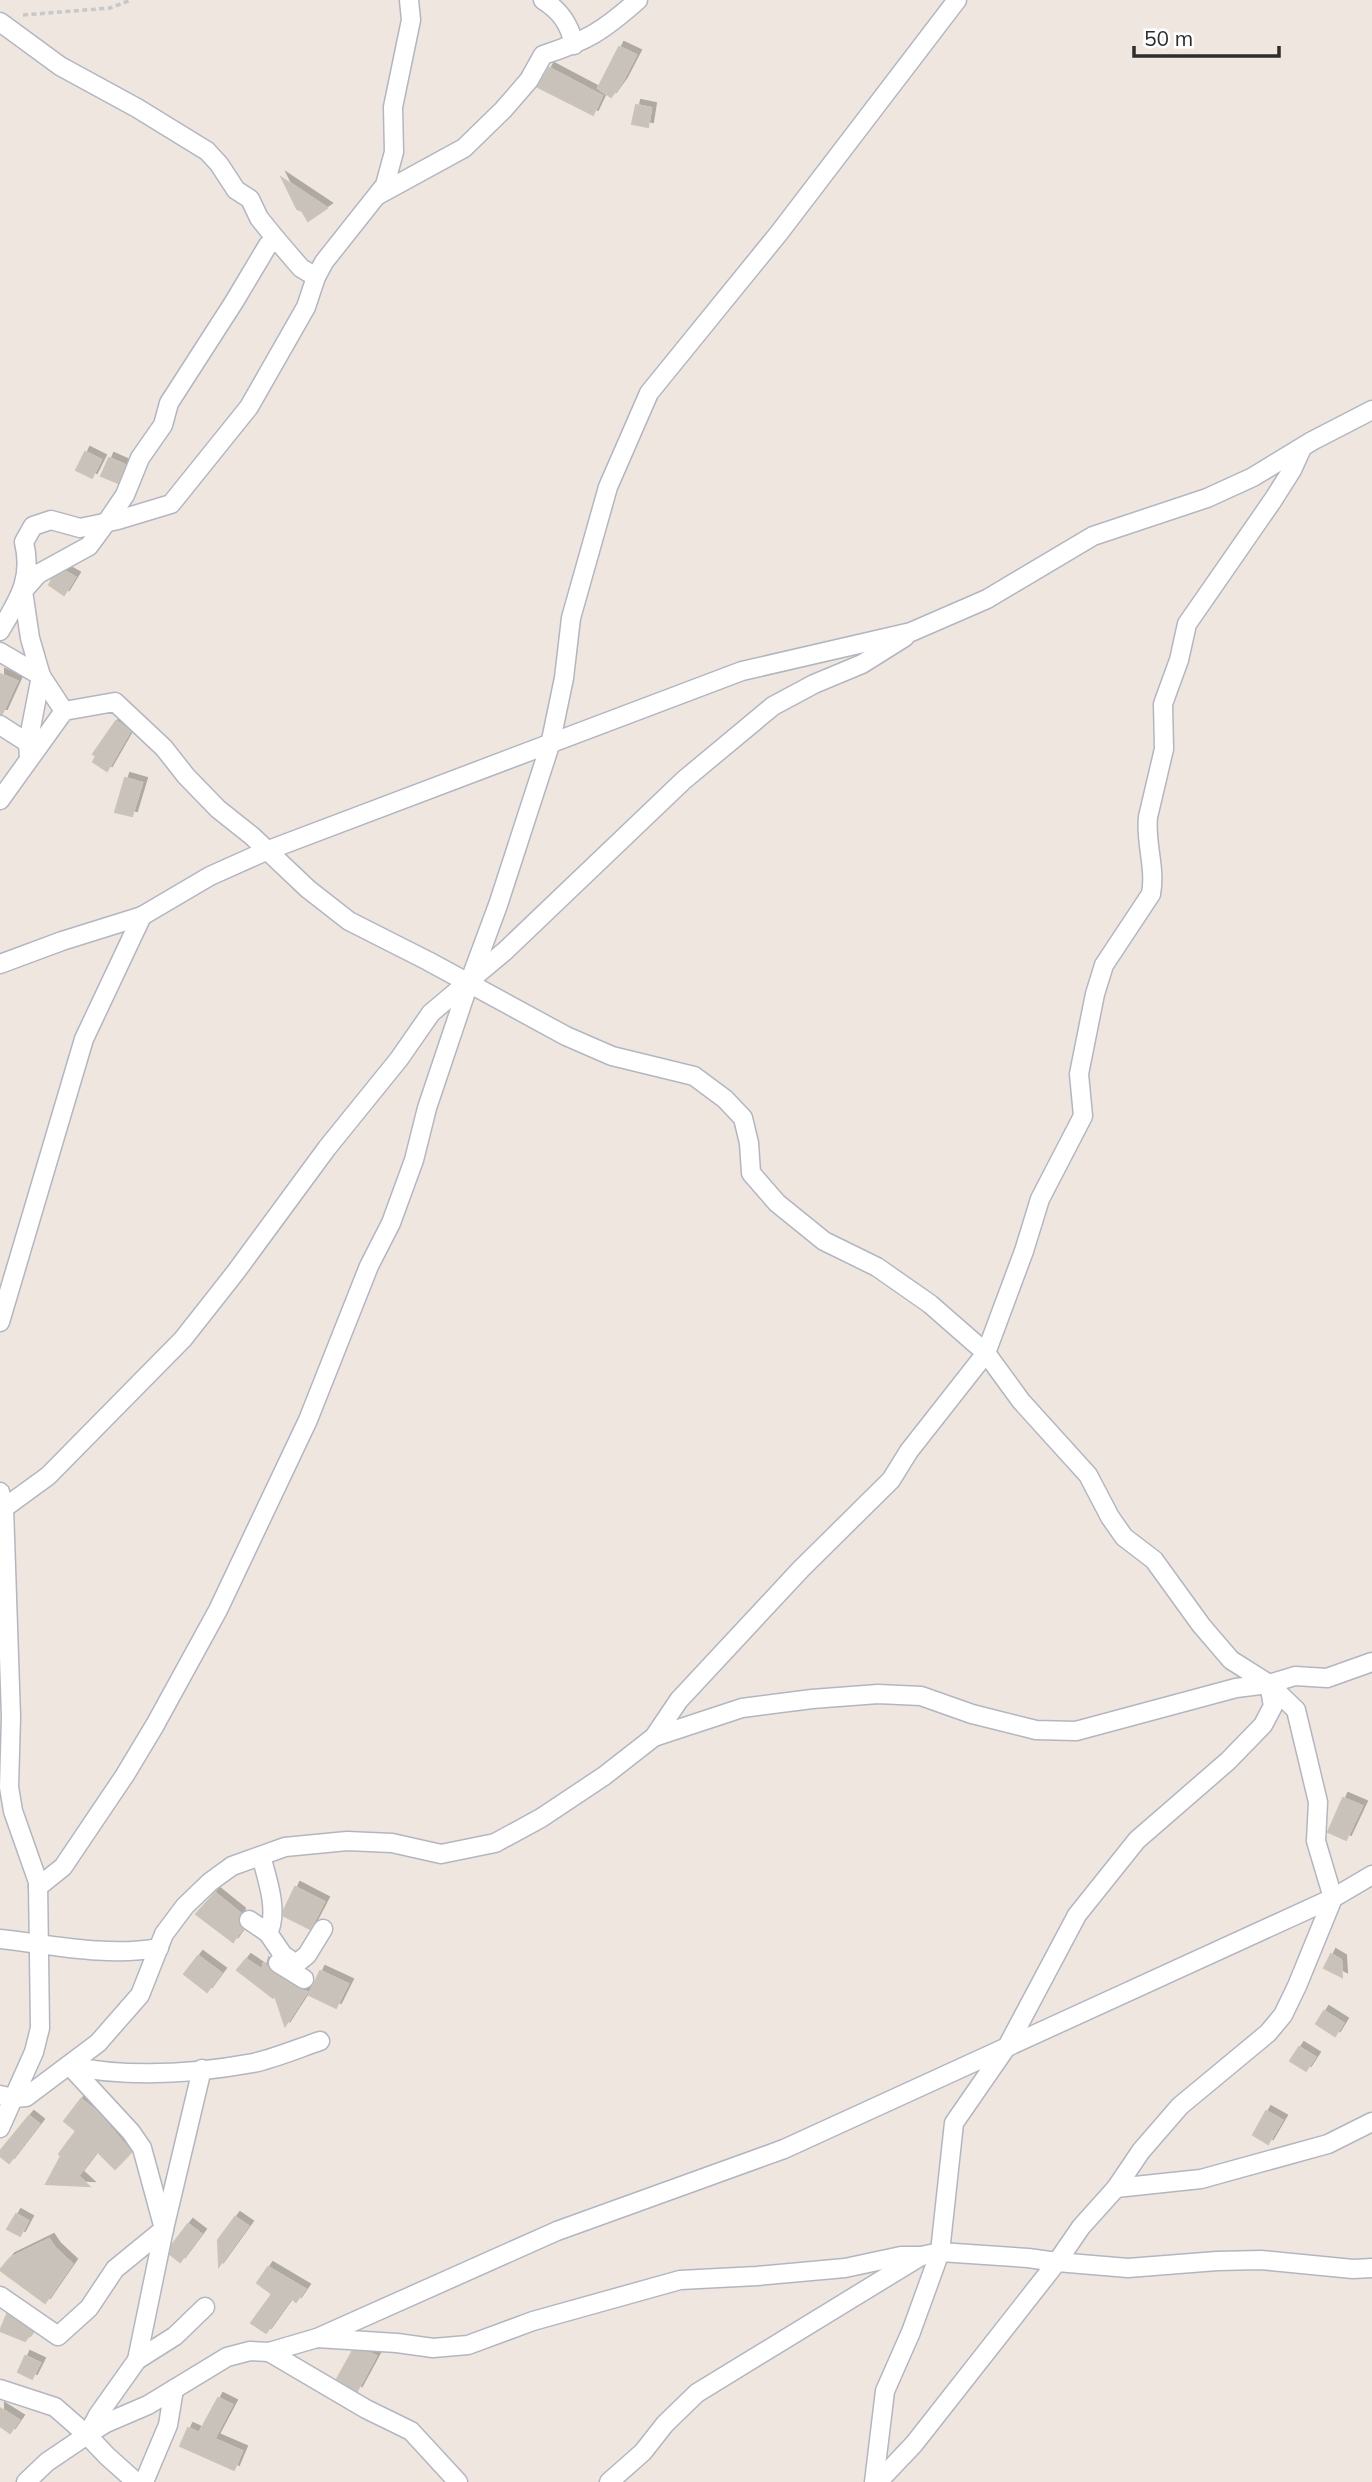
<svg xmlns="http://www.w3.org/2000/svg" width="1372" height="2482" font-family="Mulish,sans-serif">
	<style>
		.building { fill: #c8c2ba; stroke: #cbc3b8; stroke-width: 2; filter: url(#shadow) }
		.lines { fill: none; stroke-linecap: round; stroke-linejoin: round }
		.minor-casing { stroke: #b3b6c1; stroke-width: 21 }
		.path { stroke: #c8c8c8; stroke-width: 3.5; stroke-dasharray: 5 3.5; stroke-linecap: butt }
		.minor { stroke: #fff; stroke-width: 18 }
	</style>
	<defs>
		<filter id="shadow"><feDropShadow dx="5" dy="-5" stdDeviation="0" flood-color="#0004"/></filter>
	</defs>
	<rect width="100%" height="100%" fill="#efe7df"/>
	<!-- building -->
	<g class="building">
		<path d="M619 47 636 55 622 82 611 97 598 88Z"/>
		<path d="M549 68 602 96 593 115 538 87Z"/>
		<path d="M636 105 651 108 648 127 632 124Z"/>
		<path d="M282 178 327 208 308 221 302 211 297 209Z"/>
		<path d="M85 452 101 460 92 478 76 470Z"/>
		<path d="M109 458 125 465 118 483 101 476Z"/>
		<path d="M66 572 75 577 64 595 49 585 52 579Z"/>
		<path d="M0 674 17 681 2 714H0Z"/>
		<path d="M116 721 130 731 107 771 93 762 96 756 93 754Z"/>
		<path d="M125 778 142 783 132 816 115 812Z"/>
		<path d="M1343 1798 1362 1806 1346 1840 1328 1832Z"/>
		<path d="M295 1887 324 1902 310 1929 284 1916V1910Z"/>
		<path d="M215 1893 240 1913 237 1923 242 1929 233 1942 196 1914Z"/>
		<path d="M1331 1954 1341 1960 1342 1977 1324 1968Z"/>
		<path d="M198 1956 221 1973 207 1992 184 1974Z"/>
		<path d="M246 1959 262 1970 264 1963 272 1973 298 1989 307 1992 285 2026 275 1996 273 1998 237 1970Z"/>
		<path d="M320 1971 348 1984 336 2008 309 1995Z"/>
		<path d="M1324 2011 1343 2023 1335 2036 1316 2024Z"/>
		<path d="M1299 2047 1315 2057 1306 2071 1290 2061Z"/>
		<path d="M81 2099 97 2112 131 2152 115 2169 97 2151 78 2176 89 2186 46 2184 61 2156 59 2154 76 2131 64 2121Z"/>
		<path d="M1266 2111 1282 2120 1268 2144 1253 2135Z"/>
		<path d="M29 2116 39 2124 9 2163 0 2156V2151Z"/>
		<path d="M16 2214 28 2221 20 2236 7 2229Z"/>
		<path d="M235 2217 248 2226 219 2266 218 2240Z"/>
		<path d="M188 2224 201 2234 180 2262 170 2254 172 2245Z"/>
		<path d="M49 2239 55 2248 72 2264 45 2303 0 2270 10 2258Z"/>
		<path d="M268 2267 305 2289 296 2302 291 2298 266 2333 251 2323 272 2294 257 2283Z"/>
		<path d="M7 2314 32 2332 25 2341 0 2331Z"/>
		<path d="M352 2352 369 2353 376 2356 357 2391 337 2379Z"/>
		<path d="M25 2356 40 2363 32 2379 18 2372Z"/>
		<path d="M218 2398 232 2405 214 2439 242 2451 234 2470 180 2446 188 2428 199 2433Z"/>
		<path d="M0 2408 19 2420 10 2433 0 2426Z"/>
	</g>
	<g class="lines">
		<!-- minor casing -->
		<g class="minor-casing">
			<g id="minor">
				<path d="M543 0C561 11 570 25 574 45"/>
				<path d="M0 22 60 66 137 108 207 151 219 164 236 190 250 199 259 218 276 239"/>
				<path d="M378 195 464 148 503 110 529 80 543 55C587 41 603 31 638 0"/>
				<path d="M0 631C18 600 33 580 24 542L33 526 51 520 80 528 118 520 171 504 249 407 306 307 316 277 324 262 385 185 394 152 393 107 411 20 409 0"/>
				<path d="M0 652 41 676 64 711"/>
				<path d="M0 725 28 743"/>
				<path d="M29 758 28 743 41 676 30 638 23 591 38 574 89 546 106 523 125 495 140 458 163 425 169 403 234 302 268 245 276 239 301 268 316 277"/>
				<path d="M0 800 64 711 115 702 164 748 186 776 218 809 252 836 308 889 349 921 428 961 566 1036 612 1056 694 1076 725 1099 743 1118 749 1143 751 1173 777 1203 824 1241 877 1267 930 1304 986 1353 1021 1401 1088 1475 1110 1517 1124 1537 1154 1560 1201 1625 1231 1660 1269 1684 1296 1710 1318 1802 1316 1841 1333 1898 1297 1986 1283 2015 1268 2033 1180 2106 1141 2151 1116 2188 1081 2227 1057 2262 1028 2258 940 2252 921 2256H901L845 2268 757 2276 680 2280 533 2321 468 2345 433 2348 397 2343 317 2338"/>
				<path d="M0 964 62 941 142 916 210 876 266 851 742 671 911 632 987 599 1093 536 1207 498 1253 477 1312 441 1372 410"/>
				<path d="M0 1322 84 1039 142 916"/>
				<path d="M0 1492 4 1507 11 1717 9 1787 13 1811 38 1882 40 2028 34 2052 0 2128"/>
				<path d="M0 1511 48 1476 183 1339 235 1273 327 1148 399 1059 431 1013 505 951 684 780 773 706 814 684 862 664 905 637"/>
				<path d="M654 1737 679 1700 801 1569 891 1480 909 1451 986 1353 1024 1251 1040 1199 1083 1116 1079 1074 1095 994 1104 965 1151 894C1156 867 1145 843 1148 817L1164 749 1163 704 1179 660 1187 624 1273 500 1292 470 1302 448"/>
				<path d="M261 1856C267 1878 279 1912 268 1933L283 1955 296 1964 307 1955 323 1929"/>
				<path d="M38 1887 63 1867 125 1775 155 1725 218 1610 308 1420 369 1266 391 1223 414 1160 427 1108 469 983 498 905 550 745 564 678 571 618 608 487 649 393 779 233 957 0"/>
				<path d="M249 1920 268 1933"/>
				<path d="M0 1939C53 1945 106 1957 159 1948"/>
				<path d="M278 1963 304 1979"/>
				<path d="M70 2066C129 2078 193 2074 253 2063 276 2058 299 2048 320 2041"/>
				<path d="M0 2095 13 2098 26 2097 98 2043 140 1995 164 1934 185 1906 210 1882 232 1866 285 1847 347 1841 392 1843 441 1854 495 1843 541 1818 604 1776 654 1737 742 1708 812 1699 878 1694 921 1696 972 1714 1036 1730 1076 1731 1236 1688 1269 1684 1295 1676 1327 1678 1372 1662"/>
				<path d="M1116 2188 1201 2179 1328 2144 1372 2122"/>
				<path d="M0 2296 58 2336 89 2308 115 2269 164 2229 142 2148 131 2132 70 2066"/>
				<path d="M269 2352 366 2409 411 2431 458 2482"/>
				<path d="M137 2360 164 2229 202 2069"/>
				<path d="M0 2389 55 2407 87 2435 107 2456 136 2482"/>
				<path d="M89 2432 98 2415 137 2360 175 2336 205 2307"/>
				<path d="M26 2482 47 2462 87 2435 106 2423 148 2405 227 2357 250 2351 269 2352 317 2338 557 2231 784 2149 1333 1898 1372 1875"/>
				<path d="M144 2482 168 2425 174 2389"/>
				<path d="M609 2482 643 2452 665 2424 697 2393 921 2256"/>
				<path d="M874 2482 885 2391 911 2332 940 2252 954 2123 1008 2045 1077 1915 1137 1840 1228 1761 1263 1725 1273 1706 1269 1684"/>
				<path d="M878 2482 914 2444 1057 2262 1128 2268 1217 2261 1261 2260 1353 2269 1372 2268"/>
			</g>
		</g>
		<!-- path -->
		<path class="path" d="M23 15 110 8 131 0"/>
		<!-- minor -->
		<use href="#minor" class="minor"/>
	</g>
	<!-- scale -->
	<path d="M1134 46v10h145v-10" fill="none" stroke="#2d2d2d" stroke-width="3.5"/>
	<text x="1144" y="46" font-size="21" fill="#2d2d2d" stroke="#ffffff" stroke-width="5" paint-order="stroke">50 m</text>
</svg>
